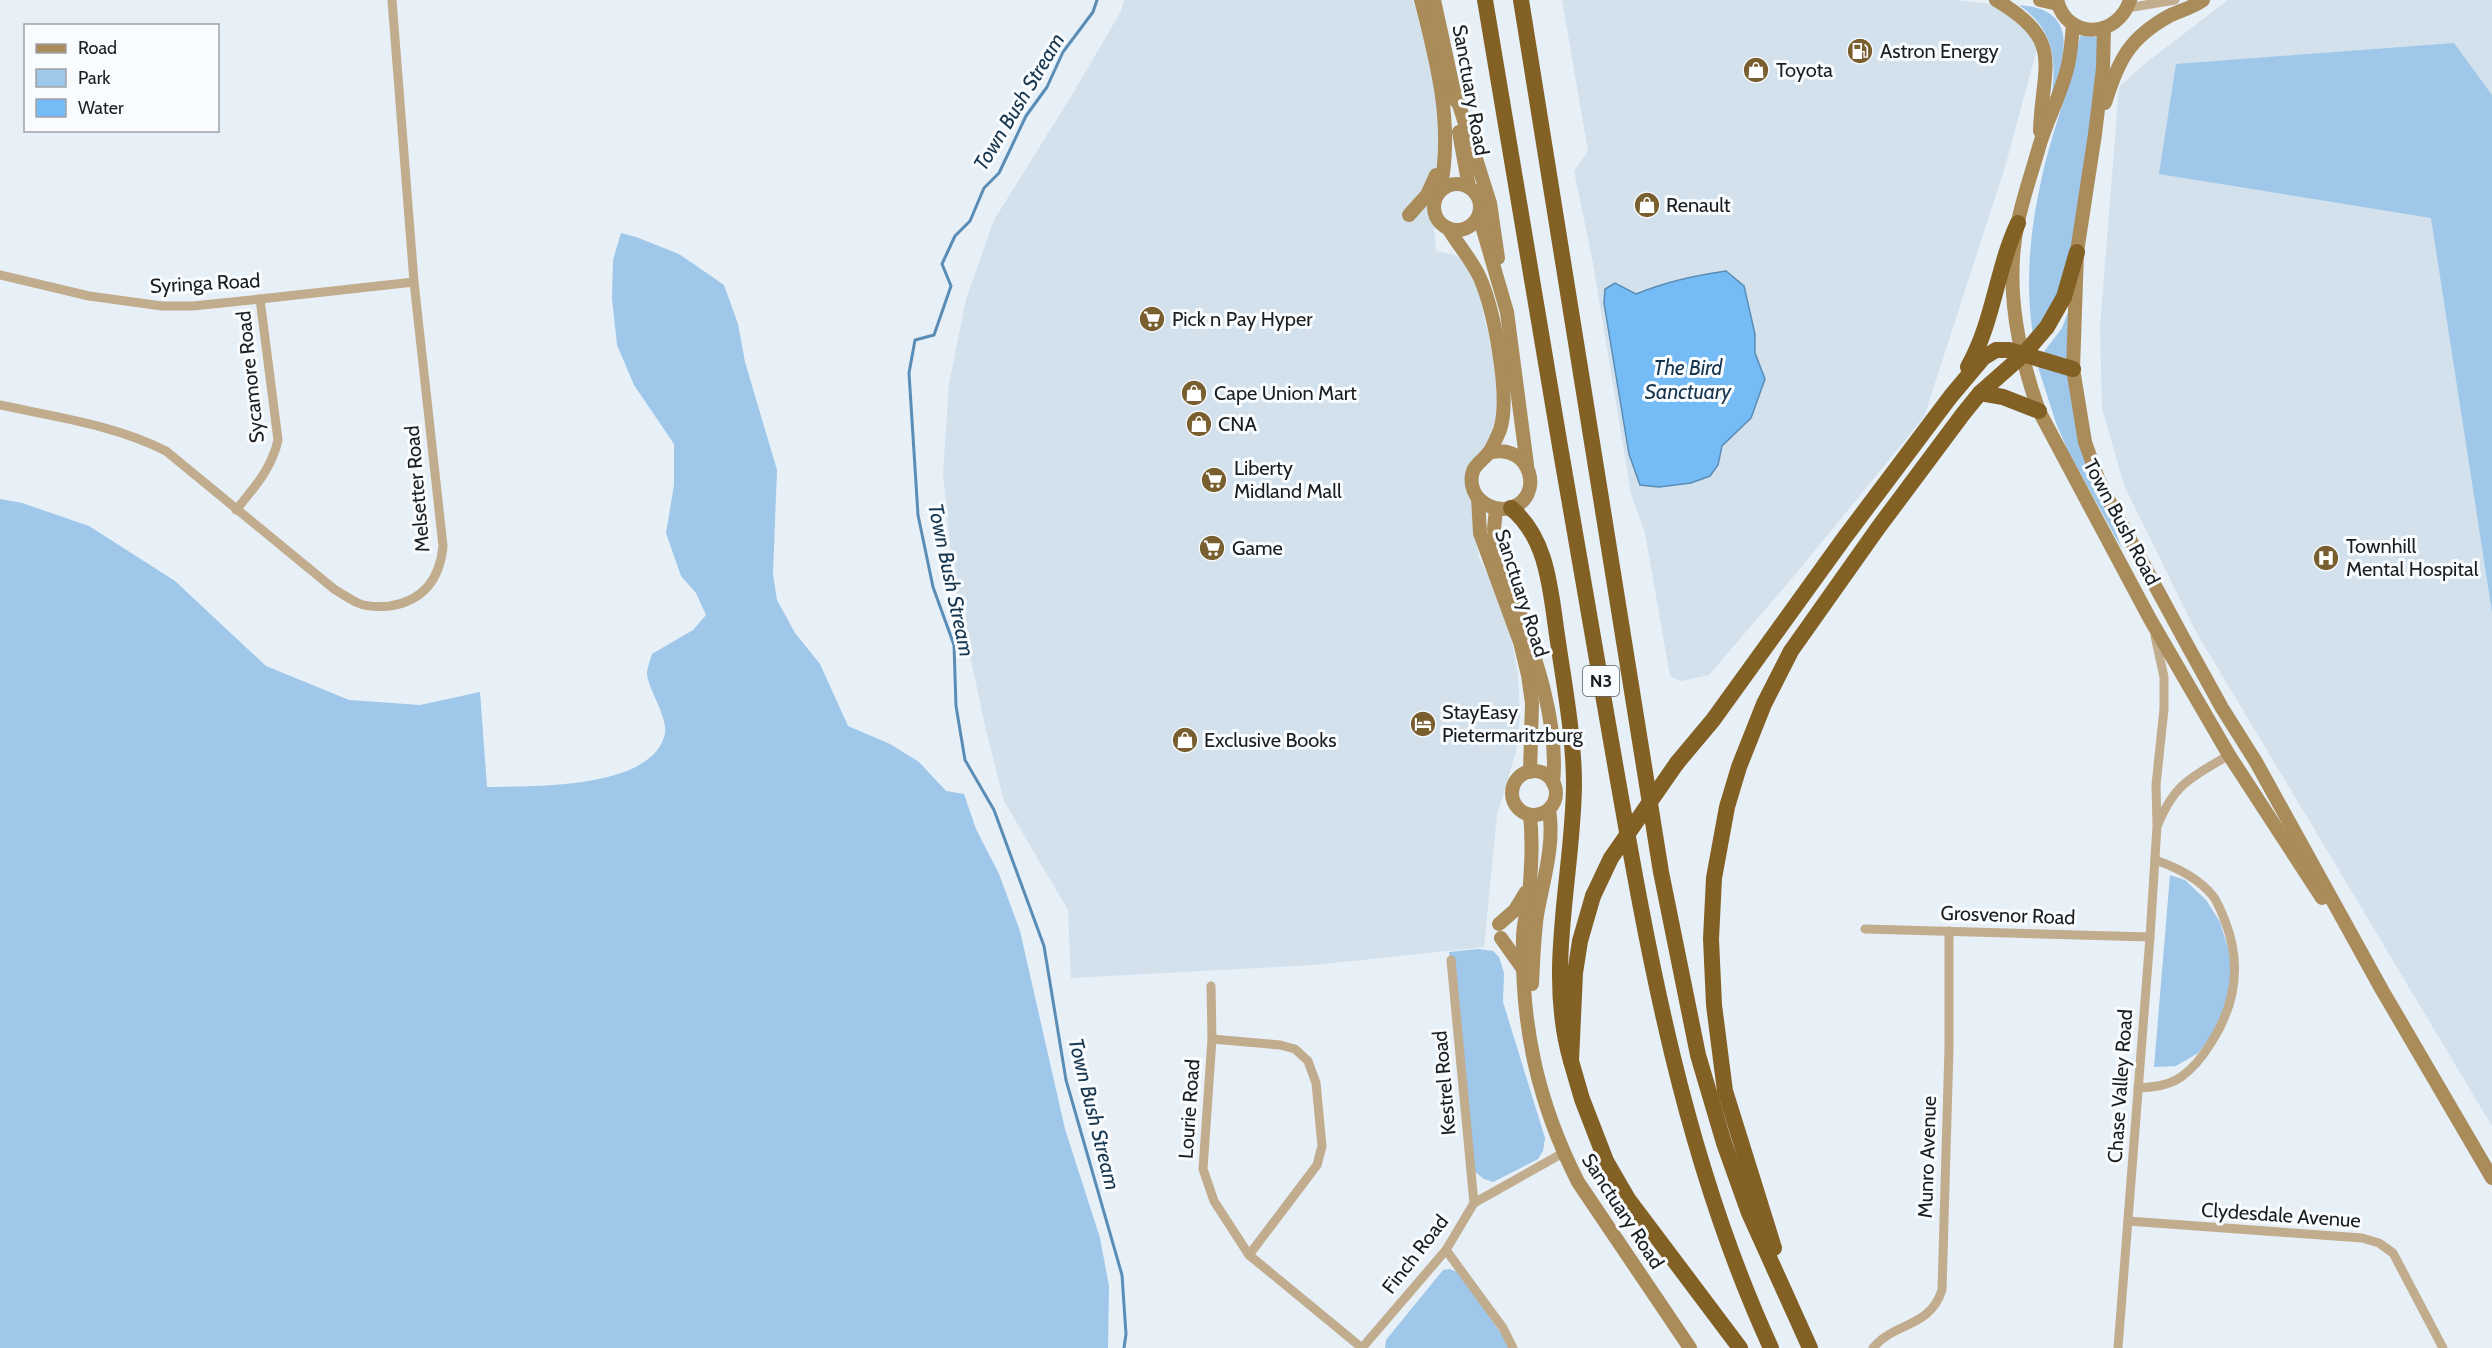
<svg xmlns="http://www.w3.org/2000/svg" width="2492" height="1348" font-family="Cabin,sans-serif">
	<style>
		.built { fill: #d2e1ec }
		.green { fill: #9ec7ea }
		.water { fill: #75bcf6; stroke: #5a8db6; stroke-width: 1.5 }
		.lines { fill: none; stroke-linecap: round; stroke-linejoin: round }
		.stream { stroke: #5a8db6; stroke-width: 3 }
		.street { stroke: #c1ac8d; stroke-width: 9 }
		.secondary { stroke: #aa8c5b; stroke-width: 14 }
		.highway { stroke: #836125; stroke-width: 16 }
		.highway-bridge { stroke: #836125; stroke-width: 16 }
		.labels { text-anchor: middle; stroke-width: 6; stroke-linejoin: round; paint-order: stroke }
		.shield { fill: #f9fcff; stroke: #5e6163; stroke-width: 1.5 }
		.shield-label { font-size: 18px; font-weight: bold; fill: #1b1e20 }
		.poi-label { font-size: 20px; fill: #1b1e20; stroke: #f9fcff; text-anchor: start }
		.street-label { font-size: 20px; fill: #1b1e20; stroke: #f9fcff }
		.water-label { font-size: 21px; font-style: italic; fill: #18364e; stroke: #f9fcff }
	</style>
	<rect width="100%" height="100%" fill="#e7eff7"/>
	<!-- built -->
	<g class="built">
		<path d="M1124 0H1413L1439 97V178L1431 192 1436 251 1455 255 1470 266 1476 279 1495 366 1498 416 1482 451 1466 468 1479 558 1488 575 1511 637 1518 675 1520 716 1516 752 1497 815 1484 947 1314 965 1071 978 1068 910 1004 801 986 730 953 576 943 473 949 384 966 299 994 220 1078 85 1121 11Z"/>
		<path d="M1562 0H1954L1991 4 2005 10 2030 32 2037 49 2005 167 1924 417 1794 576 1709 675 1681 681 1670 676 1645 533 1631 494 1593 263 1574 171 1588 151Z"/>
		<path d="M2228 0H2492V1126L2195 630 2124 485 2102 408 2100 327 2119 87 2147 62Z"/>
	</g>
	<!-- green -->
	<g class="green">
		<path d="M2019 5C2086 10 2061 63 2050 107 2057 64 2057 32 2019 5Z"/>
		<path d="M2080 36 2100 37 2081 202 2067 285 2034 341C2025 290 2029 237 2040 186 2050 135 2071 87 2080 36Z"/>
		<path d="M2454 43 2492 95V612L2431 218 2159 174 2176 64Z"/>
		<path d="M621 233 636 237 679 254 724 285 738 324 745 362 777 470 773 574 777 600 795 633 820 664 848 726 890 744 919 762 946 791 964 794 976 829 999 874 1020 931 1065 1129 1100 1238 1109 1286 1108 1348H0V499L22 503 89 526 175 581 266 666 349 700 420 705 480 692 487 787C531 786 654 790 665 733 668 716 646 686 647 672 648 666 650 660 652 654L693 630 706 615 696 593 681 576 666 533 674 485V444L634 385 617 345 612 298 613 260Z"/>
		<path d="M2074 297 2070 359 2043 353 2062 328Z"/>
		<path d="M2037 364 2067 373 2106 506 2122 549 2068 451 2056 423Z"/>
		<path d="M2170 875 2185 880 2206 900 2220 922 2228 948 2233 978 2221 1026 2198 1053 2176 1066 2154 1067Z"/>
		<path d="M1478 949 1493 951 1499 957 1504 973 1503 1002 1545 1138 1543 1151 1538 1159 1493 1182 1484 1179 1475 1172 1449 952Z"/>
		<path d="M1449 1269 1458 1272 1511 1348H1385L1386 1340 1443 1270Z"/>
	</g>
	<!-- water -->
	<path class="water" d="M1726 271 1744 286 1755 334V353L1765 379 1751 418 1722 446 1718 465 1710 476 1691 483 1659 487 1640 485 1629 454 1604 303 1605 289 1615 283 1636 294C1663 283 1697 275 1726 271Z"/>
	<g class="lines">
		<!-- stream -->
		<path class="stream" d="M1097 0 1093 12 1063 52 1047 87 1026 116 999 173 984 188 970 221 955 236 942 264 951 286 934 335 915 340 909 373 918 515 933 587 954 645 956 706 965 760 994 810 1044 946 1066 1080 1122 1275 1126 1334 1124 1348"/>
		<!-- street -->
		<g class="street">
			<path d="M2127 8 2175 0"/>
			<path d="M0 275 89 296 162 306H193L260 299 414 282"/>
			<path d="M0 405C56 417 115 425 166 451L334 589C341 593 349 599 358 603 367 607 379 607 390 606 423 601 440 579 443 546L414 282 392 0"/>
			<path d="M236 510C254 488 272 468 278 440L260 299"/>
			<path d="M2158 824C2175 783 2192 777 2229 755"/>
			<path d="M1865 929 2150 937"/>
			<path d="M1451 960 1474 1203"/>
			<path d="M1211 986 1212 1039 1203 1169 1214 1201 1249 1255 1362 1348"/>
			<path d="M1212 1039 1280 1045 1295 1049 1308 1061 1316 1083 1322 1146 1317 1165 1249 1255"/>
			<path d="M2138 1088C2153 1087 2168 1086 2181 1077 2194 1068 2203 1056 2211 1043 2236 1004 2242 964 2225 921 2222 913 2218 903 2213 896 2199 879 2176 867 2155 860"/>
			<path d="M2128 1221 2362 1238 2379 1243 2393 1253 2443 1348"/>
			<path d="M1446 1250 1503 1328 1513 1348"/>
			<path d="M1362 1348 1446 1250 1474 1203 1563 1153"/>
			<path d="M1873 1348C1894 1322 1930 1328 1942 1290L1949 1048V931"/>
			<path d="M2118 1348 2150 937 2157 826 2156 785 2164 709V677L2155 636"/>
		</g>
		<!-- secondary -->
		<g class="secondary">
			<path d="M1421 0C1437 62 1454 126 1440 191"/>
			<path d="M1434 0 1456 101"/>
			<path d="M1996 0C2066 41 2042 65 2040 131"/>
			<path d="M2040 0 2058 4"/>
			<path d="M2057 0C2067 41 2118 38 2130 0"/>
			<path d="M2073 24C2072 38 2071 52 2068 65 2062 93 2047 119 2039 147 2032 172 2023 197 2018 222 2004 285 2018 352 2039 411L2150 619 2229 755 2322 898"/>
			<path d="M2104 28 2103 68 2095 134 2077 252 2073 369 2085 442 2100 484 2185 641 2222 708 2256 762 2382 990 2492 1178"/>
			<path d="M1455 92 1490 203 1498 258"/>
			<path d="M2105 103C2118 61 2129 38 2169 16 2181 10 2192 8 2203 0"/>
			<path d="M1459 132 1469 187"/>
			<circle cx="1457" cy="207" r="23"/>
			<path d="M1409 215 1427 195 1436 175"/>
			<path d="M1479 216 1507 312 1527 465"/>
			<path d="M1448 228C1458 245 1472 260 1480 278 1494 310 1511 397 1500 430 1497 437 1494 444 1490 451 1482 463 1469 465 1472 485 1475 502 1494 512 1510 508 1546 498 1531 441 1489 453"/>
			<path d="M1478 498 1480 533 1520 642 1528 675 1532 703 1530 772"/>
			<path d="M1496 509 1494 529 1497 546C1519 618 1561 706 1553 783"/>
			<circle cx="1534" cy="793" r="22"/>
			<path d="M1530 815C1533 843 1531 870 1529 898 1527 911 1523 925 1523 938 1521 1027 1538 1103 1578 1182L1690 1348"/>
			<path d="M1499 924 1515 910 1526 892"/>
			<path d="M1501 938 1523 969"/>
			<path d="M1532 984C1533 961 1534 937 1537 915 1543 881 1555 844 1549 810"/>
		</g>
		<!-- highway -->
		<g class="highway">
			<path d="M1485 0C1525 237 1564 475 1606 712 1644 929 1678 1146 1771 1348"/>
			<path d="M1521 0 1661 872 1698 1055 1724 1143 1749 1213 1810 1348"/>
			<path d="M1968 367C1994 321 1996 270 2018 223"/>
			<path d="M1980 393 2003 397 2039 411"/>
			<path d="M1511 508C1546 537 1550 585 1556 628 1563 679 1574 733 1574 785 1573 877 1545 971 1571 1061"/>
			<path d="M1677 763 1713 720 1845 537 1951 396 1983 358 1996 350H2009L2073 369"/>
			<path d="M1593 896 1580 941 1575 973 1571 1061 1582 1099 1606 1161 1628 1199 1740 1348"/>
			<path d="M1774 1248 1725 1091 1714 1005 1711 939 1714 878 1727 807 1739 767 1764 704 1791 651 1878 528 1963 414 1980 393 2023 355 2047 327 2064 297 2077 252"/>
		</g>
		<!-- highway-bridge -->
		<path class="highway-bridge" d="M1593 896 1611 858 1677 763"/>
	</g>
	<!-- icons -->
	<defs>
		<g id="fuel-disc" transform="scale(1.35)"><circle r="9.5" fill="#795e30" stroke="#f9fcff"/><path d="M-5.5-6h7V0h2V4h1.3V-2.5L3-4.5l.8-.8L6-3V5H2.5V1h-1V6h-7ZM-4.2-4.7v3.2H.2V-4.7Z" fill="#fff"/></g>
		<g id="shop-disc" transform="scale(1.35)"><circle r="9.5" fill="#795e30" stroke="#f9fcff"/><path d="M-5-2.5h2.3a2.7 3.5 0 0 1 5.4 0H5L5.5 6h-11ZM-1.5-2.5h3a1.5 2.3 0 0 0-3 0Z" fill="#fff"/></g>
		<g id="supermarket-disc" transform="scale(1.35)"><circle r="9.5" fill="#795e30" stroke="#f9fcff"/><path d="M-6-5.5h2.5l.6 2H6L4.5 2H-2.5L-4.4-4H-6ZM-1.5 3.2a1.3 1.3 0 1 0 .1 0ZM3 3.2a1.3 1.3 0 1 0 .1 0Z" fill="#fff"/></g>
		<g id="hospital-disc" transform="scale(1.35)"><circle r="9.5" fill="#795e30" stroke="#f9fcff"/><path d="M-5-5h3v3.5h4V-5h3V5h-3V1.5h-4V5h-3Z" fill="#fff"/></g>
		<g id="hotel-disc" transform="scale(1.35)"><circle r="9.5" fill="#795e30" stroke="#f9fcff"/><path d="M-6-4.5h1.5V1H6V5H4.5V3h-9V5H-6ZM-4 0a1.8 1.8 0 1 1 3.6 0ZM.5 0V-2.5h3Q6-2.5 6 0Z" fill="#fff"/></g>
	</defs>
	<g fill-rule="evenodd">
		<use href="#fuel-disc" x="1860" y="51"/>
		<use href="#shop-disc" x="1756" y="70"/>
		<use href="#shop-disc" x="1647" y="205"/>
		<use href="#supermarket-disc" x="1152" y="319"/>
		<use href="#shop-disc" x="1194" y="393"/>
		<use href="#shop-disc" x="1199" y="424"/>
		<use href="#supermarket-disc" x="1214" y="480"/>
		<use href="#supermarket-disc" x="1212" y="548"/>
		<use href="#hospital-disc" x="2326" y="558"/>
		<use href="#hotel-disc" x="1423" y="724"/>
		<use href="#shop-disc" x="1185" y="740"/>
	</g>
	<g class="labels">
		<!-- shield labels -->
		<rect class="shield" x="1583" y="666" width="36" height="30" rx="4.5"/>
		<g class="shield-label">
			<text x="1601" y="687">N3</text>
		</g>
		<!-- poi labels -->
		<g class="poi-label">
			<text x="1880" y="58">Astron Energy</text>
			<text x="1776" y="77">Toyota</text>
			<text x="1666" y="212">Renault</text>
			<text x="1172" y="326">Pick n Pay Hyper</text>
			<text x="1214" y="400">Cape Union Mart</text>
			<text x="1218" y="431">CNA</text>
			<text x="1234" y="475">Liberty<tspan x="1234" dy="23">Midland Mall</tspan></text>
			<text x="2346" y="553">Townhill<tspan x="2346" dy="23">Mental Hospital</tspan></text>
			<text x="1232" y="555">Game</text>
			<text x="1442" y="719">StayEasy<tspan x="1442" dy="23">Pietermaritzburg</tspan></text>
			<text x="1204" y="747">Exclusive Books</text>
		</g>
		<!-- street labels -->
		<g class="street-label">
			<text transform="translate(1471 90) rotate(80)" y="7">Sanctuary Road</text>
			<text transform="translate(205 283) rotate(-3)" y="7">Syringa Road</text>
			<text transform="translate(250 377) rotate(-96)" y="7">Sycamore Road</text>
			<text transform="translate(417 489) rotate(-95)" y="7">Melsetter Road</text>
			<text transform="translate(2122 522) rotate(62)" y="7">Town Bush Road</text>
			<text transform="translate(1522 593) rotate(72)" y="7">Sanctuary Road</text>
			<text transform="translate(2008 915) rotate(2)" y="7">Grosvenor Road</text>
			<text transform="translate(1444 1083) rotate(-95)" y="7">Kestrel Road</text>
			<text transform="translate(2120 1086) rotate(-86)" y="7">Chase Valley Road</text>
			<text transform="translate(1189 1109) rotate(-86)" y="7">Lourie Road</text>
			<text transform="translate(1927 1157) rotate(-88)" y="7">Munro Avenue</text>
			<text transform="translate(1623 1211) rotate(57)" y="7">Sanctuary Road</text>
			<text transform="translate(2281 1215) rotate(4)" y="7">Clydesdale Avenue</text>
			<text transform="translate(1415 1254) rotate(-52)" y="7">Finch Road</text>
		</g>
		<!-- water labels -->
		<g class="water-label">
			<text transform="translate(1019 102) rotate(-59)" y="7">Town Bush Stream</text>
			<text x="1688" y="375">The Bird<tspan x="1688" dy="24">Sanctuary</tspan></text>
			<text transform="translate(951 580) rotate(78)" y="7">Town Bush Stream</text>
			<text transform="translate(1094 1114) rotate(76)" y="7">Town Bush Stream</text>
		</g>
	</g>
	<!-- legend -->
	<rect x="24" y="24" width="195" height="108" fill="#f9fcff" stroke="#a0a3a6" stroke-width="1.5"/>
	<rect x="36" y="44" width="30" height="9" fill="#aa8c5b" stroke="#a0a3a6" stroke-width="1.5"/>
	<text x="78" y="54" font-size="18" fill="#1b1e20">Road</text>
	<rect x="36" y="69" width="30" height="18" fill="#9ec7ea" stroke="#a0a3a6" stroke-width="1.5"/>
	<text x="78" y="84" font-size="18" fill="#1b1e20">Park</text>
	<rect x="36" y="99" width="30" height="18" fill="#75bcf6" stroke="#a0a3a6" stroke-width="1.5"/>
	<text x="78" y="114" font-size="18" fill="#1b1e20">Water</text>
</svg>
